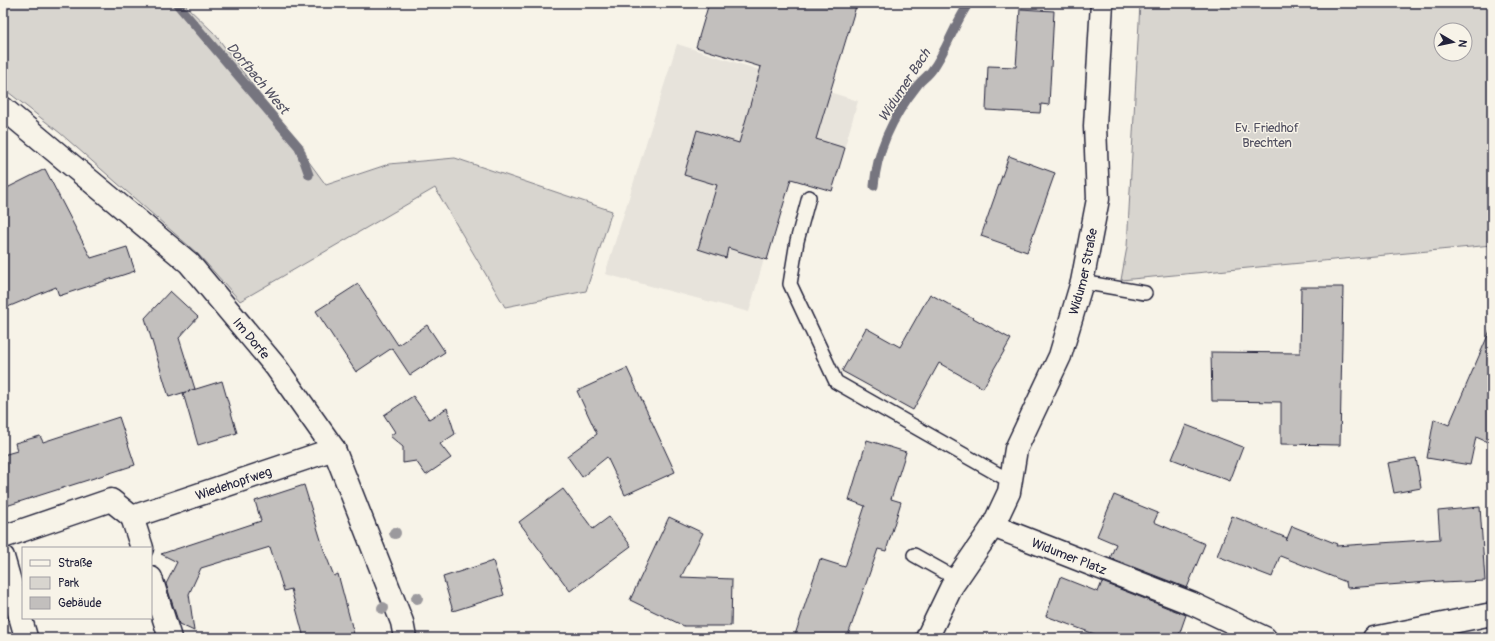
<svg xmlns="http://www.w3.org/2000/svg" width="1495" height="641" font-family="Pangolin,sans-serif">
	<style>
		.built { fill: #e7e3db }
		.green { fill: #d8d5cf; stroke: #7d7c85; fill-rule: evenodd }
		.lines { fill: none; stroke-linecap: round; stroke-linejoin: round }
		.stream { stroke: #76747f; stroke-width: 9 }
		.building { fill: #c2bfbd; stroke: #22223b }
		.service-casing { stroke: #22223b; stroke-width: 16 }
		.minor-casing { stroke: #22223b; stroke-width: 25 }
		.service { stroke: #f7f3e8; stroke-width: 13 }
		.minor { stroke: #f7f3e8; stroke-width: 22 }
		.tree { fill: #9b999d }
		.labels { text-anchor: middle; stroke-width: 3; stroke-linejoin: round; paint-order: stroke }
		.park-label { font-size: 13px; fill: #504f60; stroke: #f7f3e8 }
		.street-label { font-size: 13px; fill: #22223b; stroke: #f7f3e8 }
		.water-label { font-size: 14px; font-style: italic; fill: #535263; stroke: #f7f3e8 }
	</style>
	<rect width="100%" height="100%" fill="#f7f3e8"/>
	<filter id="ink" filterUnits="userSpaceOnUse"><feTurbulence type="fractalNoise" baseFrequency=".025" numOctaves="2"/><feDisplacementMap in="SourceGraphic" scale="8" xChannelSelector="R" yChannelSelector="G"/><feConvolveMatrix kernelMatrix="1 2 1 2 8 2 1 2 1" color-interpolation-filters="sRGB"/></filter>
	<g filter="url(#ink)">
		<!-- built -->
		<path class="built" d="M677 44 858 101 832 191 792 176 767 260 764 259 749 312 605 274Z"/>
		<!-- green -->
		<g class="green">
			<path d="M3 3H183L215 34 326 185 389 164 455 158 612 211 586 291 505 307 435 188 240 301 198 254 60 133 3 88Z"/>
			<path d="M1140 3H1492V245L1121 280 1127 247ZM1441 30H1465V54H1441Z"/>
		</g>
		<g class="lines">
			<!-- stream -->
			<g class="stream">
				<path d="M176 3 299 147 309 175"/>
				<path d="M874 186C877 149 894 115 917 86 921 80 928 76 932 70 947 50 954 24 969 3"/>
			</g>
		</g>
		<!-- building -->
		<g class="building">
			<path d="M709 3H857L816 139 845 148 832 191 791 179 767 260 728 248 726 258 698 249 717 185 684 175 697 130 739 143 761 67 696 47Z"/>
			<path d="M1020 9 1054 11 1049 105 1041 104 1040 113 986 110 988 66 1016 67Z"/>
			<path d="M1009 156 1055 173 1027 252 981 236Z"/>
			<path d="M45 169 91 258 127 247 135 271 59 296 56 287 3 309V190Z"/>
			<path d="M358 284 398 345 427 325 445 352 410 375 392 348 356 372 316 311Z"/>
			<path d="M1301 287H1343L1340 445 1281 444V402L1212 401 1211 352 1300 353Z"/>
			<path d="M170 291 198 317 179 338 195 389 169 397 145 318Z"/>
			<path d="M930 294 1011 339 983 388 939 363 913 410 842 371 866 328 900 347Z"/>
			<path d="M1492 326V444L1476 437 1470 465 1427 458 1434 419 1449 425Z"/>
			<path d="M627 368 675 472 625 495 607 457 582 477 567 456 597 434 577 391Z"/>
			<path d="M222 381 237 433 198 445 183 393Z"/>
			<path d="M413 396 429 419 447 408 455 434 440 444 451 458 426 475 416 461 403 463V447L390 436 395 432 384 415Z"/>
			<path d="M119 417 135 465 3 507V455L17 451 15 443 40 436 43 442Z"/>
			<path d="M1186 425 1243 447 1230 481 1172 459Z"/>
			<path d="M867 440 906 452 891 499 901 502 886 551 878 549 847 638H794L820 559 845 567 865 506 849 500Z"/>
			<path d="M1416 458 1421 488 1394 493 1388 463Z"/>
			<path d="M304 485 325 553 334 576 338 574 355 638H304L291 589 284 591 270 547 201 568 189 594 194 631 179 624 166 584 177 562 161 554 261 521 255 501Z"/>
			<path d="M563 489 593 529 609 517 631 546 570 591 519 522Z"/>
			<path d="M1114 495 1158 513 1154 522 1205 544 1187 588 1110 558 1116 544 1097 536Z"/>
			<path d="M1480 507 1485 581 1442 583V581L1347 588 1346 582 1280 556 1272 577 1217 556 1232 516 1287 538 1286 541 1292 526 1337 544 1336 546 1440 539 1438 511Z"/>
			<path d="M669 517 703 533 681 577 732 579 731 626H684L630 600Z"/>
			<path d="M493 561 504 595 453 611 443 577Z"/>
			<path d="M1060 577 1098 592 1102 582 1186 615 1178 638H1105L1046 616Z"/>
		</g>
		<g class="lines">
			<!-- service casing -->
			<g class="service-casing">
				<g id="service">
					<path d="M809 197 797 241 790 284 836 382 1010 481"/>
					<path d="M1082 282 1145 293"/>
					<path d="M914 555 957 579"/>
				</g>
			</g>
			<!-- minor casing -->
			<g class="minor-casing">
				<g id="minor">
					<path id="s1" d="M3 108 189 263 276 367 334 449 402 622 405 638"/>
					<path d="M132 517 142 548"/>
					<path id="s2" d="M993 526 1193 604 1265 638"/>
					<path id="s3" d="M3 537 111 500 132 517 334 449"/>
					<path d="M3 557 26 637"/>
					<path d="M151 578 170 638"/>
					<path id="s4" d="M927 638 952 586 993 526 1009 492 1016 449 1060 356 1082 282 1098 199 1095 126 1102 3"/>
					<path d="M1374 638 1492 614"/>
				</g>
			</g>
			<!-- service -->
			<use href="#service" class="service"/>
			<!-- minor -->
			<use href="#minor" class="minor"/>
		</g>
		<!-- trees -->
		<g class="tree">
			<circle cx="395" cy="533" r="6"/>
			<circle cx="417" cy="598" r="6"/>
			<circle cx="383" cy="608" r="6"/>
		</g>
	</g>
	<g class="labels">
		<!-- park labels -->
		<g class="park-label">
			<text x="1267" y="132">Ev. Friedhof<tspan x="1267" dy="15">Brechten</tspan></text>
		</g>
		<!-- street labels -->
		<g class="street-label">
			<text dy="5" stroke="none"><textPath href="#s4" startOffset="402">Widumer Straße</textPath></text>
			<text dy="5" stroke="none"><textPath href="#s1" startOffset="340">Im Dorfe</textPath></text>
			<text dy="5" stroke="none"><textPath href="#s3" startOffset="248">Wiedehopfweg</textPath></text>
			<text dy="5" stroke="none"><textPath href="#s2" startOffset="82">Widumer Platz</textPath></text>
		</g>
		<!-- water labels -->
		<g class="water-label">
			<text transform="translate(258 78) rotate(50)" y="5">Dorfbach West</text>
			<text transform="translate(904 85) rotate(-57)" y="5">Widumer Bach</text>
		</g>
	</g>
	<!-- margin -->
	<rect width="1495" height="641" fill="none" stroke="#f7f3e8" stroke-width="16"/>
	<rect x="8" y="8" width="1479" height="625" fill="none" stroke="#22223b" stroke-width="1.5" filter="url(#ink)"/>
	<!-- legend -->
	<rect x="22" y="547" width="130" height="72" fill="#f7f3e8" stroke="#a29fa3"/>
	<rect x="30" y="560" width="20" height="6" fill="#f7f3e8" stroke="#a29fa3"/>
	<text x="58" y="567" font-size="12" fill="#22223b">Straße</text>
	<rect x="30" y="577" width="20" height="12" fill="#d8d5cf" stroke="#a29fa3"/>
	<text x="58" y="587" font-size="12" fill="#22223b">Park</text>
	<rect x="30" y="597" width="20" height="12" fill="#c2bfbd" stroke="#a29fa3"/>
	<text x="58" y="607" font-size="12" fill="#22223b">Gebäude</text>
	<!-- north arrow -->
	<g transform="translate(1453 42) rotate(99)"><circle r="19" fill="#f7f3e8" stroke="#a29fa3"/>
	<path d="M0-3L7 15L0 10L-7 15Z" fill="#22223b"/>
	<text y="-6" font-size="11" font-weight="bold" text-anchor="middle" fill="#22223b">N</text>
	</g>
</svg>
